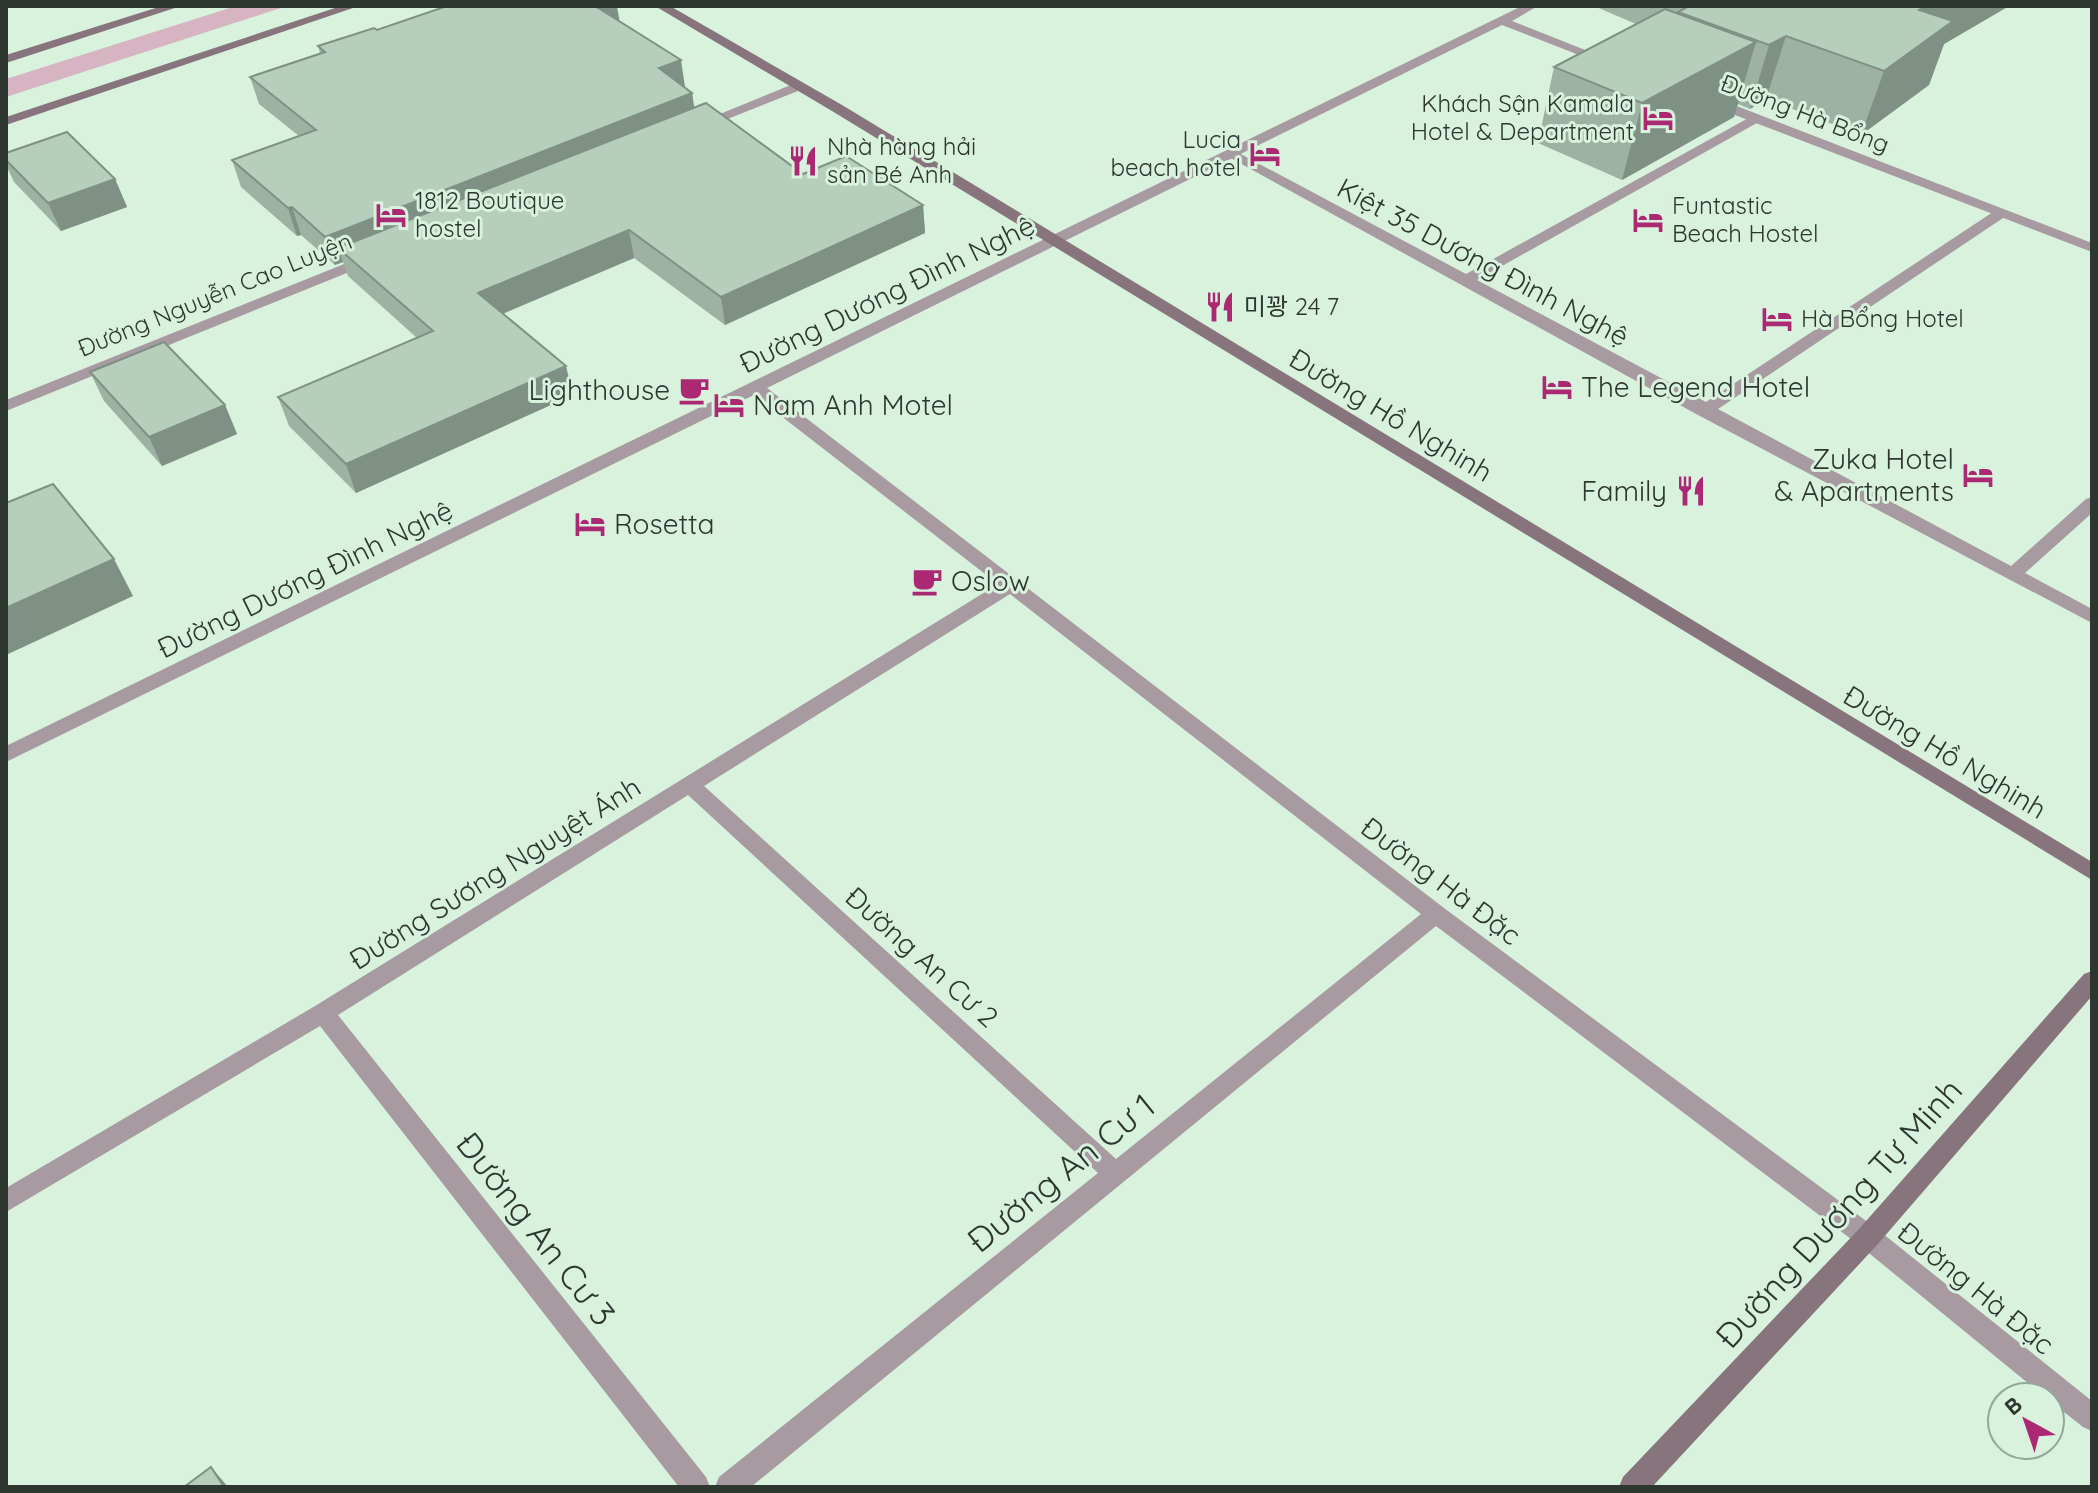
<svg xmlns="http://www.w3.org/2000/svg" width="2098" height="1493" font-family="Quicksand,'Noto Sans KR',sans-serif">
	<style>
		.green { fill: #d6b4c2 }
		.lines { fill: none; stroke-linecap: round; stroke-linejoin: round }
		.lane { fill: #a79aa0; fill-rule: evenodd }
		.street { fill: #a79aa0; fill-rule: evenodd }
		.secondary { fill: #87747c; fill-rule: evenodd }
		.wall { fill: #9db2a2 }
		.shaded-wall { fill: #7f9184 }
		.building { fill: #b6cfbc; stroke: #7f9184; stroke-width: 2 }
		.labels { text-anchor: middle; stroke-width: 6; stroke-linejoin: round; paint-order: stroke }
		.far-poi-label { font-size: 24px; fill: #2d3730; stroke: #d8f2de; text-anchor: start }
		.far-street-label { font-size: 24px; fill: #2d3730; stroke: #d8f2de }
		.street-label { font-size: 28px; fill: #2d3730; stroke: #d8f2de }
		.poi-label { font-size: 28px; fill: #2d3730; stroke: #d8f2de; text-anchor: start }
		.near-street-label { font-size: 34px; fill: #2d3730; stroke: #d8f2de }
	</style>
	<rect width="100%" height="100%" fill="#d8f2de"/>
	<!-- green -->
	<path class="green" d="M236 6H287L6 97V79Z"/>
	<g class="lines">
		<!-- lane -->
		<path class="lane" d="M1752 116 1764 119 1477 280 1706 402 1996 210H2006V216L1718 409 2011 566 2086 499 2092 497V513L2025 573 2092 609V623L1698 415 1225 155 1237 152 1466 274Z"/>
		<!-- street -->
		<g class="street">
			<path d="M1522 6H1538L1512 21 1613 61 1602 64 1502 25 767 388 1444 908 1877 1229 2092 1401V1431L2083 1427 2050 1401V1397H2045L1859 1245 1436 926 751 1487H715L719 1477 1098 1173 688 795 338 1015 706 1477 710 1487H679L320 1026 6 1212V1188L315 1006 998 584 754 395 6 762V746ZM1010 594 1421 914 1116 1159 704 786Z"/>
			<path d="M798 82 805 86 803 89 705 128 693 125Z"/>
			<path d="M1706 98H1716L2092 243V252L1706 104Z"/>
			<path d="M369 254 377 259 374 262 6 411V400Z"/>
		</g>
		<!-- secondary -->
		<g class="secondary">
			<path d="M162 6H181L6 63V55Z"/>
			<path d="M341 6H359L6 125V117Z"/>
			<path d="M655 6H670L842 105 2092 862V880L832 111Z"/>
			<path d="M2092 971V996L1877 1245 1652 1487H1619L1623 1477 1859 1229 2084 974Z"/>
		</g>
	</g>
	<!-- wall -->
	<g class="wall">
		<path d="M1594 6H2009L1944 44 1929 85 1861 135 1766 99 1750 109 1738 104 1734 117 1622 180 1538 143 1554 67 1636 24Z"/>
		<path d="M620 22 684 87 692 93 694 107 803 174 923 205 925 233 725 325 634 258 503 314 573 395 356 493 289 426 278 397 417 338 348 276 343 262 335 265 301 235 297 236 241 187 232 160 299 136 259 104 250 77 320 53 318 46Z"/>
		<path d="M6 153 115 179 127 207 61 231 14 182 6 165Z"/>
		<path d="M90 372 225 405 237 434 162 466 104 401Z"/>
	</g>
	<!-- shaded-wall -->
	<g class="shaded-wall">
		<path d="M594 6H617L620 24Z"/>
		<path d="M1925 6H2009L1944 44 1929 85 1861 135 1884 71 1919 10Z"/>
		<path d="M1786 36 1766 99 1750 109 1769 45Z"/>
		<path d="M1756 42 1734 117 1622 180 1642 103Z"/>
		<path d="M681 60 685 87 659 68Z"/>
		<path d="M692 93 696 120 338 248 343 262 335 265 325 237Z"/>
		<path d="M115 179 127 207 61 231 48 203Z"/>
		<path d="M923 205 925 233 725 325 721 297Z"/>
		<path d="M292 207 301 235 297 236 288 208Z"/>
		<path d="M629 230 634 258 499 315 478 293Z"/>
		<path d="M566 366 573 395 356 493 346 464Z"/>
		<path d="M225 405 237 434 162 466 149 437Z"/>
		<path d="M114 559 133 596 6 655V608Z"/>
		<path d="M211 1467 228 1487H224Z"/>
	</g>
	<!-- building -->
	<g class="building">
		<path d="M447 6H595L681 60 659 68 692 93 325 237 292 207 288 208 232 160 316 130 250 77 325 52 318 46 374 28 377 30Z"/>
		<path d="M1689 6H1925L1919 10 1953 21 1884 71 1786 36 1769 45 1678 12Z"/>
		<path d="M1665 9 1756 42 1642 103 1554 67Z"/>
		<path d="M706 103 803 174 846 156 923 205 721 297 629 230 492 287 478 293 566 366 346 464 278 397 433 331 338 248Z"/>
		<path d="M67 132 115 179 48 203 6 160V153Z"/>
		<path d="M164 342 225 405 149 437 90 372Z"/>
		<path d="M53 484 114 559 6 608V503Z"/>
		<path d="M211 1467 224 1487H184Z"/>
	</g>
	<!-- icons -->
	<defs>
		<g id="hotel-bare" transform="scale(2.4)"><path d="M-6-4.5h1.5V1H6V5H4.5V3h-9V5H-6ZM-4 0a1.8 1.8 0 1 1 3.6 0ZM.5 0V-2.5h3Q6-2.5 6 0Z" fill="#ab2873" stroke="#d8f2de" stroke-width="2.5" paint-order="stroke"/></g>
		<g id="restaurant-bare" transform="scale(2.4)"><path d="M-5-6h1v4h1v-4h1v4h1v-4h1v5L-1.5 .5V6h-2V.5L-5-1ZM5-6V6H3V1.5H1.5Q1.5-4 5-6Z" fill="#ab2873" stroke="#d8f2de" stroke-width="2.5" paint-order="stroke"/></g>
		<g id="cafe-bare" transform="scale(2.4)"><path d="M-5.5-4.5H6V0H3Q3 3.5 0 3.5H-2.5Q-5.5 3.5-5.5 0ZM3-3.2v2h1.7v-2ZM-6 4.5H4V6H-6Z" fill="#ab2873" stroke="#d8f2de" stroke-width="2.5" paint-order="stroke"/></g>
	</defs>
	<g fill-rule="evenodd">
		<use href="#hotel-bare" x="1658" y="118"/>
		<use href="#hotel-bare" x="1265" y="154"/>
		<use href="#restaurant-bare" x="803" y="161"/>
		<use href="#hotel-bare" x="391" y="215"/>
		<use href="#hotel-bare" x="1648" y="220"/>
		<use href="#restaurant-bare" x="1220" y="307"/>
		<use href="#hotel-bare" x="1777" y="319"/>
		<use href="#hotel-bare" x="1557" y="387"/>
		<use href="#cafe-bare" x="694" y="390"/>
		<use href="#hotel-bare" x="729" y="405"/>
		<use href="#hotel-bare" x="1978" y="475"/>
		<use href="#restaurant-bare" x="1691" y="491"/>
		<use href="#hotel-bare" x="590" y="524"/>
		<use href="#cafe-bare" x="927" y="581"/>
	</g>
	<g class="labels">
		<!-- far-poi labels -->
		<g class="far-poi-label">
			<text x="1634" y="112" text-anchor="end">Khách Sận Kamala<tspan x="1634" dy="28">Hotel &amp; Department</tspan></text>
			<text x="1241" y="148" text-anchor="end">Lucia<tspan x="1241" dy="28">beach hotel</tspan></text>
			<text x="827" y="155">Nhà hàng hải<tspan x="827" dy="28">sản Bé Anh</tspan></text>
			<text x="415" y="209">1812 Boutique<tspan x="415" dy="28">hostel</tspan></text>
			<text x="1672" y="214">Funtastic<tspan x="1672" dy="28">Beach Hostel</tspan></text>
			<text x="1244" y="315">미꽝 24 7</text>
			<text x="1801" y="327">Hà Bổng Hotel</text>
		</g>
		<!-- far-street labels -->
		<g class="far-street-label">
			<text transform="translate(1805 114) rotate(21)" y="8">Đường Hà Bổng</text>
			<text transform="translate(215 295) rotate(-22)" y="8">Đường Nguyễn Cao Luyện</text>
		</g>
		<!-- street labels -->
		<g class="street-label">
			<text transform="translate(1483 262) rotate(28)" y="10">Kiệt 35 Dương Đình Nghệ</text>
			<text transform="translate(887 294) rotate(-26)" y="10">Đường Dương Đình Nghệ</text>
			<text transform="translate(1391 415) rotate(31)" y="10">Đường Hồ Nghinh</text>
			<text transform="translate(305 579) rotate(-26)" y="10">Đường Dương Đình Nghệ</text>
			<text transform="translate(1945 752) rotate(31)" y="10">Đường Hồ Nghinh</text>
			<text transform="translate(495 873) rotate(-32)" y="10">Đường Sương Nguyệt Ánh</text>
			<text transform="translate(1441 881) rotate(37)" y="10">Đường Hà Đặc</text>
			<text transform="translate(922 957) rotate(42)" y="10">Đường An Cư 2</text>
			<text transform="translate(1976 1288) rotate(39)" y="10">Đường Hà Đặc</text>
		</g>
		<!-- poi labels -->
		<g class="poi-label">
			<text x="1581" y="397">The Legend Hotel</text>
			<text x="670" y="400" text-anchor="end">Lighthouse</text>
			<text x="753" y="415">Nam Anh Motel</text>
			<text x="1954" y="469" text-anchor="end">Zuka Hotel<tspan x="1954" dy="32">&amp; Apartments</tspan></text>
			<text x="1667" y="501" text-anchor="end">Family</text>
			<text x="614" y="534">Rosetta</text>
			<text x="951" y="591">Oslow</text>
		</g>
		<!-- near-street labels -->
		<g class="near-street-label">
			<text transform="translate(1061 1173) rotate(-39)" y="12">Đường An Cư 1</text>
			<text transform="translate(1839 1213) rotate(-48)" y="12">Đường Dương Tự Minh</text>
			<text transform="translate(536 1229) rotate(52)" y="12">Đường An Cư 3</text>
		</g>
	</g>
	<!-- border -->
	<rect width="2098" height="1493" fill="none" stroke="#2d3730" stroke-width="16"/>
	<!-- north arrow -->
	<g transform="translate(2026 1421) rotate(320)"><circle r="38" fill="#d8f2de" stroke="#94a798" stroke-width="2"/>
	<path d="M0-6L14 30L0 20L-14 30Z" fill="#ab2873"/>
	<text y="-12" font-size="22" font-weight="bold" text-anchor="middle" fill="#2d3730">B</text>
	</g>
</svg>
